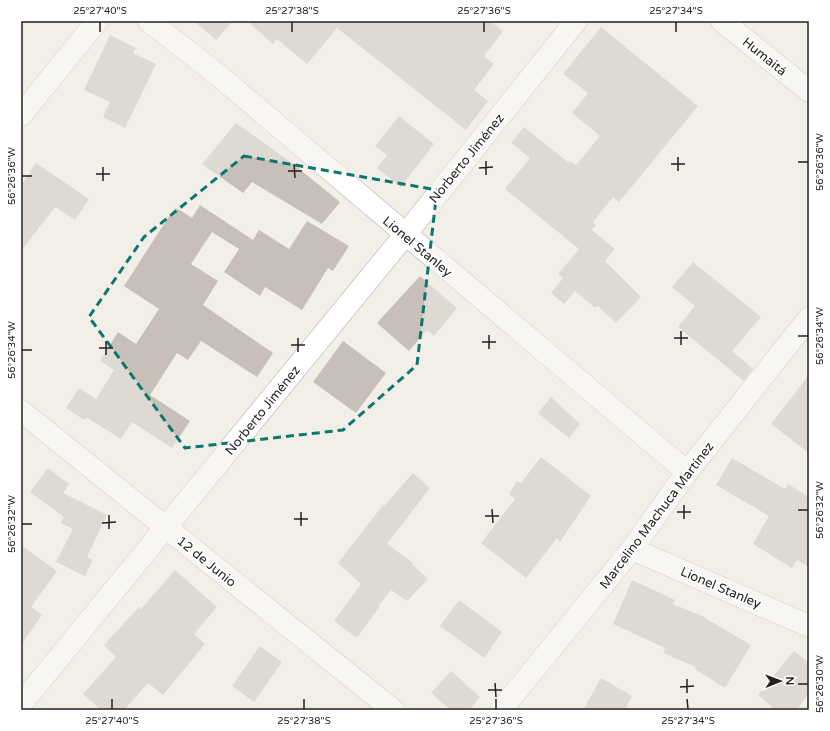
<svg xmlns="http://www.w3.org/2000/svg" width="830" height="731" font-family="'Varela Round',sans-serif">
	<style>
		.building { fill: #c7bfb8 }
		.lines { fill: none; stroke-linecap: round; stroke-linejoin: round }
		.minor-casing { stroke: #a9a9a9; stroke-width: 23 }
		.minor { stroke: #fff; stroke-width: 22 }
		.marked { fill: none; stroke: #0f766e; stroke-width: 3; stroke-dasharray: 8 5; stroke-linejoin: round }
		.ticks { fill: none; stroke: #222; stroke-width: 1.5 }
		.labels { text-anchor: middle; stroke-width: 4; stroke-linejoin: round; paint-order: stroke }
		.street-label { font-size: 13px; fill: #222; stroke: #fff }
		.neatline { fill: none; stroke: #222; stroke-width: 1.5 }
		.ticks-label { font-size: 10px; text-anchor: middle; fill: #222 }
	</style>
	<rect width="100%" height="100%" fill="#f2efe9"/>
	<!-- building -->
	<g class="building">
		<path d="M194 21H233L216 40Z"/>
		<path d="M247 21H490L503 31 484 56 494 64 474 90 488 101 466 130 337 28 307 64 277 39 273 44Z"/>
		<path d="M601 27 698 106 619 202 613 197 593 222 596 225 592 230 615 249 605 261 641 297 616 323 598 306 595 308 575 291 564 304 551 293 563 278 558 274 579 249 505 189 530 158 511 143 524 127 569 163 570 161 576 165 600 136 572 113 588 93 563 74Z"/>
		<path d="M110 35 136 48 133 53 156 64 125 128 103 117 110 102 84 90Z"/>
		<path d="M399 116 434 144 401 187 377 168 387 155 375 146Z"/>
		<path d="M236 123 288 160 340 202 322 224 252 182 243 193 202 164Z"/>
		<path d="M36 163 89 199 75 220 55 207 21 251V186Z"/>
		<path d="M200 205 253 240 259 230 289 249 307 221 349 246 333 271 328 268 302 310 265 287 260 296 224 272 239 249 212 232 191 264 218 281 203 305 273 353 257 377 201 341 188 360 177 353 150 395 190 421 172 448 132 422 121 439 86 417 84 420 66 408 79 388 96 399 114 370 100 361 118 332 136 344 159 309 124 286 175 207 192 218Z"/>
		<path d="M693 262 761 317 732 351 753 369 744 381 678 327 695 306 672 287Z"/>
		<path d="M420 276 457 308 434 336 427 330 409 351 377 323Z"/>
		<path d="M343 341 386 373 356 413 313 382Z"/>
		<path d="M809 375V453L771 424Z"/>
		<path d="M551 397 580 424 569 438 538 413Z"/>
		<path d="M541 457 591 496 560 542 557 538 526 578 481 543 515 499 509 494 517 481 521 483Z"/>
		<path d="M732 458 785 489 788 484 809 497V567L797 560 792 568 753 544 769 516 716 485Z"/>
		<path d="M48 468 69 484 63 493 107 515 87 557 93 560 85 576 56 562 73 529 61 523 64 517 30 492Z"/>
		<path d="M413 473 430 488 387 544 412 562V564L428 579 407 601 391 590 379 605 380 606 357 638 334 621 361 584 338 563 383 505 384 506Z"/>
		<path d="M21 545 57 571 31 607 42 615 21 645Z"/>
		<path d="M175 570 217 607 194 634 205 644 163 695 148 683 124 710H101L83 694 116 657 104 645 139 607 141 609Z"/>
		<path d="M632 580 675 600 673 604 702 616 751 645 725 688 695 669 696 667 663 653 665 648 613 624Z"/>
		<path d="M459 600 502 632 484 658 440 626Z"/>
		<path d="M260 646 282 662 254 702 232 686Z"/>
		<path d="M794 651 809 663V692L797 710H775L758 695Z"/>
		<path d="M451 671 480 697 469 710H450L431 693Z"/>
		<path d="M601 678 632 696 625 710H583Z"/>
	</g>
	<g class="lines">
		<!-- minor casing -->
		<g class="minor-casing">
			<g id="minor">
				<path d="M149 21 218 75 687 472"/>
				<path d="M722 21 809 91"/>
				<path d="M21 115 97 21"/>
				<path d="M21 411 393 710"/>
				<path d="M632 549 809 626"/>
				<path d="M21 704 405 235 576 21"/>
				<path d="M501 710 632 549 687 472 809 318"/>
			</g>
		</g>
		<!-- minor -->
		<use href="#minor" class="minor"/>
	</g>
	<!-- marked area -->
	<path d="M0 0H830V731H0ZM244 156 437 190 417 365 343 430 185 448 89 317 144 237Z" fill="#f2efe9" fill-opacity=".55" fill-rule="evenodd"/>
	<path class="marked" d="M244 156 437 190 417 365 343 430 185 448 89 317 144 237Z"/>
	<!-- ticks -->
	<path class="ticks" d="M100 22V32M292 22V32M484 22V32M676 22V32M678 157V171M486 161V175M798 162H808M294 164 295 178M671 164H685M103 167V181M479 168 493 167M288 171H302M96 174H110M22 176H32M681 331V345M489 335V349M798 336H808M298 338V352M674 338H688M106 341V355M482 342H496M291 345H305M99 348H113M22 350H32M684 505V519M492 509 493 523M798 510H808M301 512V526M677 512H691M109 515V529M485 516H499M294 519H308M102 523 116 522M22 524H32M687 679V693M495 683 496 697M798 684H808M680 687 694 686M488 690H502M112 699V709M304 699V709M496 699V709M687 699 688 709"/>
	<g class="labels">
		<!-- street labels -->
		<g class="street-label">
			<text transform="translate(765 56) rotate(39)" y="5">Humaitá</text>
			<text transform="translate(466 158) rotate(-51)" y="5">Norberto Jiménez</text>
			<text transform="translate(418 246) rotate(40)" y="5">Lionel Stanley</text>
			<text transform="translate(262 410) rotate(-51)" y="5">Norberto Jiménez</text>
			<text transform="translate(656 515) rotate(-53)" y="5">Marcelino Machuca Martínez</text>
			<text transform="translate(207 561) rotate(39)" y="5">12 de Junio</text>
			<text transform="translate(721 587) rotate(23)" y="5">Lionel Stanley</text>
		</g>
	</g>
	<!-- border -->
	<rect width="830" height="731" fill="none" stroke="#ffffff" stroke-width="44"/>
	<!-- north arrow -->
	<g transform="translate(780 681) rotate(89)" stroke="#ffffff" stroke-width="3" paint-order="stroke">
	<path d="M0-3L7 15L0 10L-7 15Z" fill="#222222"/>
	<text y="-6" font-size="11" font-weight="bold" text-anchor="middle" fill="#222222">N</text>
	</g>
	<rect x="22" y="22" width="786" height="687" class="neatline"/>
	<g class="ticks-label">
		<text x="100" y="14">25°27'40"S</text>
		<text x="292" y="14">25°27'38"S</text>
		<text x="484" y="14">25°27'36"S</text>
		<text x="676" y="14">25°27'34"S</text>
		<text transform="translate(819 162) rotate(-90)" y="4">56°26'36"W</text>
		<text transform="translate(11 176) rotate(-90)" y="4">56°26'36"W</text>
		<text transform="translate(819 336) rotate(-90)" y="4">56°26'34"W</text>
		<text transform="translate(11 350) rotate(-90)" y="4">56°26'34"W</text>
		<text transform="translate(819 510) rotate(-90)" y="4">56°26'32"W</text>
		<text transform="translate(11 524) rotate(-90)" y="4">56°26'32"W</text>
		<text transform="translate(819 684) rotate(-90)" y="4">56°26'30"W</text>
		<text x="112" y="724">25°27'40"S</text>
		<text x="304" y="724">25°27'38"S</text>
		<text x="496" y="724">25°27'36"S</text>
		<text x="688" y="724">25°27'34"S</text>
	</g>
</svg>
